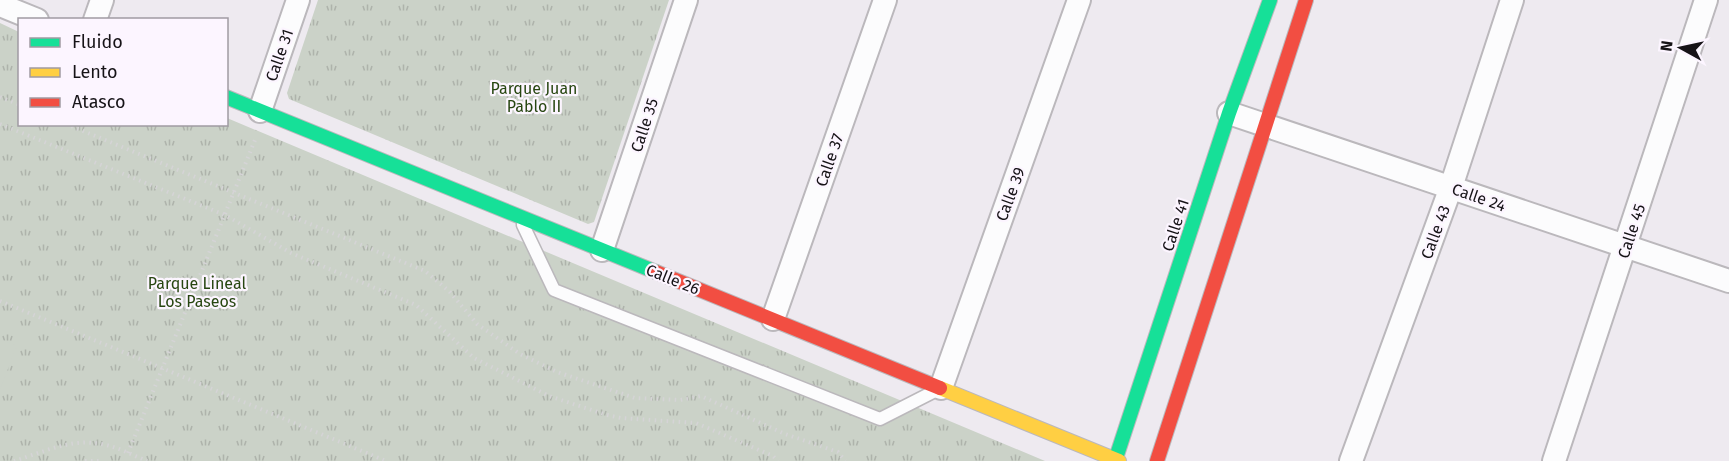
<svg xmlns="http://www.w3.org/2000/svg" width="1729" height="461" font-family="'Fira Sans',sans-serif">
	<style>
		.park { fill: url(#park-tufts) }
		.garden { fill: #cbd2c8 }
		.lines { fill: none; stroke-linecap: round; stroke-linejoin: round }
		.lane-casing { stroke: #bbb8bc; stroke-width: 15 }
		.street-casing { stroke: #bbb8bc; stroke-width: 26 }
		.fast-casing { stroke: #bbb8bc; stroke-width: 16 }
		.slow-casing { stroke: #bbb8bc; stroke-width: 16 }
		.jam-casing { stroke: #bbb8bc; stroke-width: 16 }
		.path { stroke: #d5d4d6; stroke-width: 4; stroke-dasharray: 1.5 4.5; stroke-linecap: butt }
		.lane { stroke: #fcfcfd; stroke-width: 12 }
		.street { stroke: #fcfcfd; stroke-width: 22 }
		.fast { stroke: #16e098; stroke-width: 14 }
		.slow { stroke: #ffcf43; stroke-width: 14 }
		.jam { stroke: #f24e42; stroke-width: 14 }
		.labels { text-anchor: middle; stroke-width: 4.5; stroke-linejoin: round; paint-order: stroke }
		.street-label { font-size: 16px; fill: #161317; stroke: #fcf5ff }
		.park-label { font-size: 16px; fill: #274611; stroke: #fcf5ff }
	</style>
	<defs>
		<pattern id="park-tufts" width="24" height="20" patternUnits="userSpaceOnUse" patternTransform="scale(1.5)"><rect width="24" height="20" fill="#cbd2c8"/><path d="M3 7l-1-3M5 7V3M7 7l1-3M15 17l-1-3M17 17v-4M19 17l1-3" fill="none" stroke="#aeb3ab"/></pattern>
	</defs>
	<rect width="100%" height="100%" fill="#eeeaf0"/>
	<!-- park -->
	<g class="park">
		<path d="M318 0H669L594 222 588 224 289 99 287 93Z"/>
		<path d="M0 23 19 32 20 124H226L227 118 1045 461H0Z"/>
	</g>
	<!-- garden -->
	<path class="garden" d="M0 339 17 346 0 389Z"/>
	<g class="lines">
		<!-- lane casing -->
		<g class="lane-casing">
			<path id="lane" d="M523 225 554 290 880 419 935 391"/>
		</g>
		<!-- street casing -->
		<g class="street-casing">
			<g id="street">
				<path d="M0 5 37 20"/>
				<path d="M95 20 102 0"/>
				<path d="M260 111 298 0"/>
				<path d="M1229 113 1729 281"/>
				<path d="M602 250 686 0"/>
				<path d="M773 319 885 0"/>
				<path d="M941 388 1079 0"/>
				<path d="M1351 461 1451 187 1512 0"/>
				<path d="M1554 461 1706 0"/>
			</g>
		</g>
		<!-- fast casing -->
		<g class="fast-casing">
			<g id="fast">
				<path d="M226 97 656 272"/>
				<path d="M1115 461 1229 113 1270 0"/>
			</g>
		</g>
		<!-- slow casing -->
		<g class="slow-casing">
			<path id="slow" d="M940 388 1119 461"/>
		</g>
		<!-- jam casing -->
		<g class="jam-casing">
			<g id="jam">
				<path d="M656 272 940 388"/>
				<path d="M1157 461 1306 0"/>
			</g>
		</g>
		<!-- path -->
		<g class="path">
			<path d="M0 97 20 105"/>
			<path d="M0 124 225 215 291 253 416 305 474 358 549 396 607 415 621 418 696 423 773 456 778 461"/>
			<path d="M66 124 425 271 449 291 477 324 520 354 557 372 635 398 680 400 701 396 785 434 838 452 845 461"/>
			<path d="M0 301 386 461"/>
			<path d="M128 453 255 140"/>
			<path d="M14 461C38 454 67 440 93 443 112 444 130 454 147 461"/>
			<path d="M85 461H99"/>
		</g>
		<!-- lane -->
		<use href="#lane" class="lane"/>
		<!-- street -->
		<use href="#street" class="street"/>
		<!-- fast -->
		<use href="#fast" class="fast"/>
		<!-- slow -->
		<use href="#slow" class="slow"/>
		<!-- jam -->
		<use href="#jam" class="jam"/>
	</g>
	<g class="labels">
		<!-- street labels -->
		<g class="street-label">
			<text transform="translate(279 55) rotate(-71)" y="6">Calle 31</text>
			<text transform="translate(644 125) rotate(-72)" y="6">Calle 35</text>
			<text transform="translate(829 160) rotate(-71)" y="6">Calle 37</text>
			<text transform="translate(1010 194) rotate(-70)" y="6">Calle 39</text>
			<text transform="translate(1479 197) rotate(19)" y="6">Calle 24</text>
			<text transform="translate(1175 225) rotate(-72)" y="6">Calle 41</text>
			<text transform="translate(1631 231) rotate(-72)" y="6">Calle 45</text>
			<text transform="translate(1435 232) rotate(-70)" y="6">Calle 43</text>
			<text transform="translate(673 279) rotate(22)" y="6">Calle 26</text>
		</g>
		<!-- park labels -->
		<g class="park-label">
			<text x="534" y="94">Parque Juan<tspan x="534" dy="18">Pablo II</tspan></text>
			<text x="197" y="289">Parque Lineal<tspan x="197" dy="18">Los Paseos</tspan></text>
		</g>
	</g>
	<!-- legend -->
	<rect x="18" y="18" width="210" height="108" fill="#fcf5ff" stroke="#a09ba2" stroke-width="1.5"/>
	<rect x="30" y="38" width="30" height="9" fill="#16e098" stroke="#a09ba2" stroke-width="1.5"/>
	<text x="72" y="48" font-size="18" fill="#161317">Fluido</text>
	<rect x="30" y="68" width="30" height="9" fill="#ffcf43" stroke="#a09ba2" stroke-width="1.5"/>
	<text x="72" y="78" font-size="18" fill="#161317">Lento</text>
	<rect x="30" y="98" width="30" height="9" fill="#f24e42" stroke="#a09ba2" stroke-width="1.5"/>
	<text x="72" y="108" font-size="18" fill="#161317">Atasco</text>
	<!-- north arrow -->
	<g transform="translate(1681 48) rotate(278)" stroke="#fcf5ff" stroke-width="4.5" paint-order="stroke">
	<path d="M0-4.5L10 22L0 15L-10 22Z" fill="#161317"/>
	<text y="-9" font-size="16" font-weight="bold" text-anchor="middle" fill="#161317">N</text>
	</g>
</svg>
